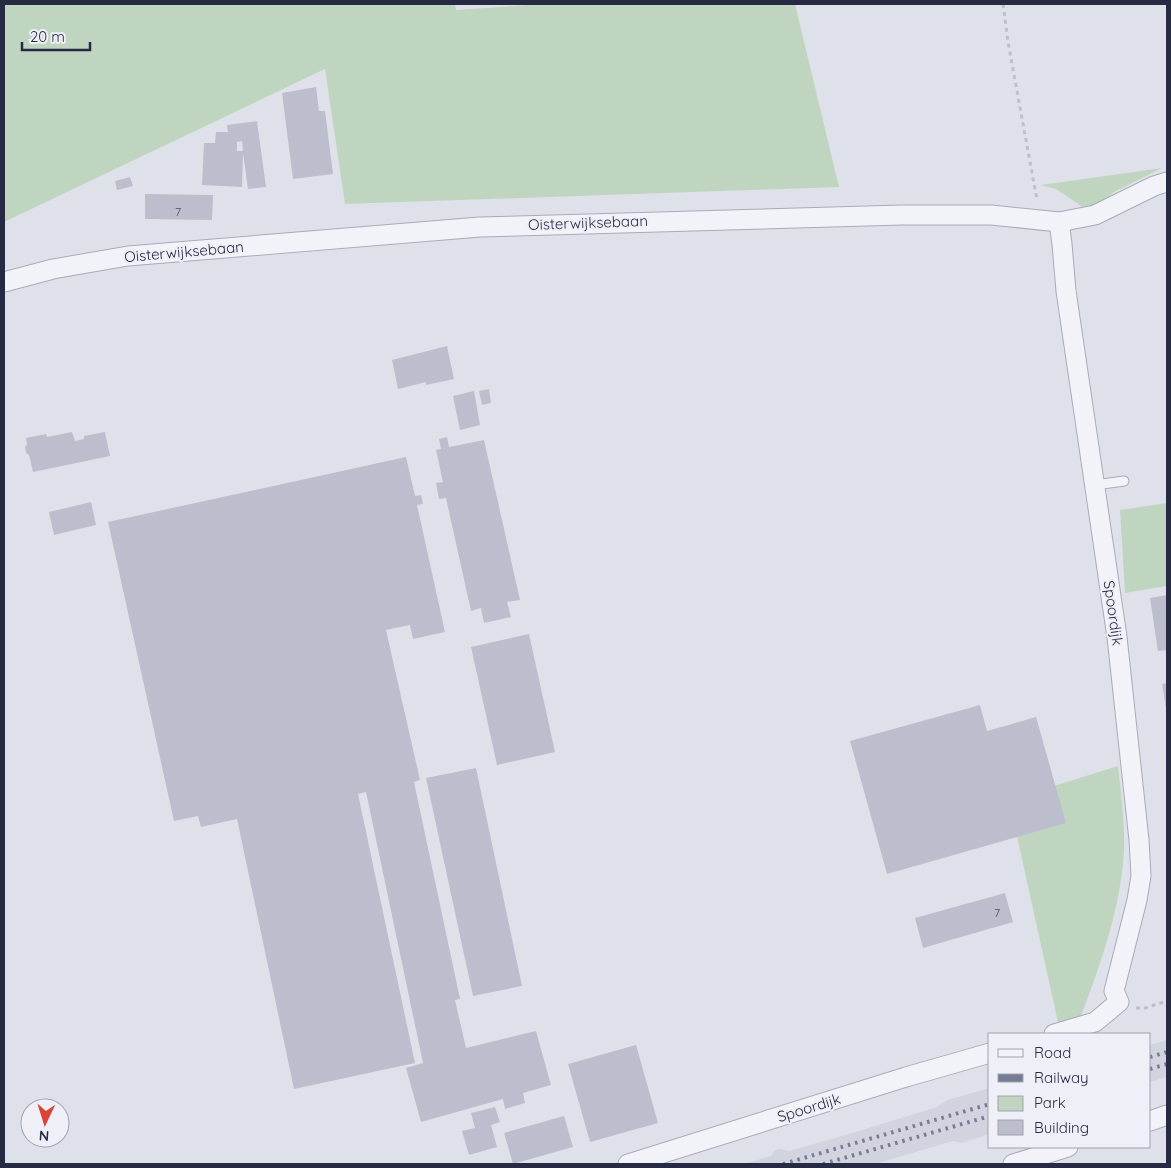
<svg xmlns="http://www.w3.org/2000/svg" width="1171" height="1168" font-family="Quicksand,sans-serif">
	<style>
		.built { fill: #d1d3df }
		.green { fill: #c0d5bf }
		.building { fill: #bcbecd; fill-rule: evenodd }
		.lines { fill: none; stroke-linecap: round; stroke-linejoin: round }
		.service-casing { stroke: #a8aab8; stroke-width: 11 }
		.minor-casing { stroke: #a8aab8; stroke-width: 21 }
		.path { stroke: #bdbfc9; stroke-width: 3; stroke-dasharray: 4 4; stroke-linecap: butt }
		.service { stroke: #f2f3f8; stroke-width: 9 }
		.minor { stroke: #f2f3f8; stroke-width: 19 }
		.rail { stroke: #777c95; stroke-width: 4; stroke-dasharray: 2.5 5; stroke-linecap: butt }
		.labels { text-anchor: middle; stroke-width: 4; stroke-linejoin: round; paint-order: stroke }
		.number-label { font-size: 12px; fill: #4c4f66 }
		.street-label { font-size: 15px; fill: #262a43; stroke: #eff0f7 }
	</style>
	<rect width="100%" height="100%" fill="#dfe1ea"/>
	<!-- built -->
	<g class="built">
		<path d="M1167 1040V1077L1150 1082V1045Z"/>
		<path d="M990 1088V1134L962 1143 953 1141 875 1164H744L771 1156 775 1150 781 1149 789 1151 849 1134 937 1107 947 1100Z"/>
	</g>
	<!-- green -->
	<g class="green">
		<path d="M4 4H455L456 10 541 4H795L839 187 345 204 325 69 4 222Z"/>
		<path d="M1162 168 1114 192 1092 208 1083 207 1056 189 1041 185Z"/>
		<path d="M1167 503V586L1125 593 1120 510Z"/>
		<path d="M1118 766C1121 793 1125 823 1124 850 1121 908 1100 966 1080 1019L1059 1027 1009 800Z"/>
	</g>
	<!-- building -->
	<g class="building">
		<path d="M316 87 319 111H325L333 174 293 179 282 93Z"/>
		<path d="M257 121 266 187 248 189 243 153 242 187 202 185 204 143H215L216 132H228L227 125ZM242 141 243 151H237V142Z"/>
		<path d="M130 177 133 186 117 190 115 181Z"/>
		<path d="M145 194 213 195 212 220 145 219Z"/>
		<path d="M447 346 454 379 426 385V382L398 389 392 360Z"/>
		<path d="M489 389 491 403 482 405 479 391Z"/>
		<path d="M474 391 480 425 460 430 453 396Z"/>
		<path d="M72 432 75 441 84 439V436L105 432 110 456 33 472 29 455 26 453 25 447 27 444 26 438 46 434 47 437Z"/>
		<path d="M447 437 449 447 484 440 520 600 507 602 511 617 484 623 481 608 471 611 446 498 439 499 436 483 443 482 436 450 441 449 439 439Z"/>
		<path d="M406 457 415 496 421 495 423 504 417 505 445 632 413 639 410 625 386 630 420 780 414 782 460 999 455 1000 466 1048 536 1031 551 1085 523 1093 525 1103 505 1109 503 1099 421 1122 406 1068 423 1063 366 792 358 794 415 1063 294 1089 237 819 201 827 198 816 174 821 108 522Z"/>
		<path d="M91 502 96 525 54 535 49 512Z"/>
		<path d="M1167 595V650L1158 651 1150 598Z"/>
		<path d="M529 634 555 752 497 765 471 647Z"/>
		<path d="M1167 683V708H1166L1162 684Z"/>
		<path d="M980 705 987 731 1036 717 1066 823 887 874 850 741Z"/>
		<path d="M476 768 522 986 473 996 426 778Z"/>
		<path d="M1005 893 1013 922 923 948 915 918Z"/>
		<path d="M636 1045 658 1123 590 1142 568 1064Z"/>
		<path d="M495 1107 500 1122 491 1125 497 1147 469 1155 462 1131 475 1128 471 1113Z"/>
		<path d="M564 1116 573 1147 513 1164 504 1133Z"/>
	</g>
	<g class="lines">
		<!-- service casing -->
		<g class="service-casing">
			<path id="service" d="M1095 485 1124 481"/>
		</g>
		<!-- minor casing -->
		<g class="minor-casing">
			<g id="minor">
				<path d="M4 282 53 269 128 256 480 227 902 215H991L1059 222 1095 215 1154 186 1167 182"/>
				<path d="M1054 1034 1095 1022 1119 1002 1114 991 1137 900 1141 876 1139 840 1117 637 1066 291 1062 244 1059 222"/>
				<path d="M1150 1121 1167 1115"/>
				<path d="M628 1164 906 1077 990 1053"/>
				<path d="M1013 1164 1068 1147"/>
			</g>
		</g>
		<!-- path -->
		<g class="path">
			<path d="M1003 4 1008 42 1037 200"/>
			<path d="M1136 1008H1145L1167 1001"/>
		</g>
		<!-- service -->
		<use href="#service" class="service"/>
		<!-- minor -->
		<use href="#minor" class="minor"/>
		<!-- rail -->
		<g class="rail">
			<path d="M1150 1057 1167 1052"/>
			<path d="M1150 1069 1167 1064"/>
			<path d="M783 1164 990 1104"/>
			<path d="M823 1164 990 1116"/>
		</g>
	</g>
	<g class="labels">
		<!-- number labels -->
		<g class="number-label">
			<text x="178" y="216">7</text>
			<text x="997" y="917">7</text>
		</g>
		<!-- street labels -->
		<g class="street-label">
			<text transform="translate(588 223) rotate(-2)" y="5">Oisterwijksebaan</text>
			<text transform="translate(184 252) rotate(-5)" y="5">Oisterwijksebaan</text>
			<text transform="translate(1113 613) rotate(82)" y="5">Spoordijk</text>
			<text transform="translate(809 1108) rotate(-17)" y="5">Spoordijk</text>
		</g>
	</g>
	<!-- border -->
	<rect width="1171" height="1168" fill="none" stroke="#262a43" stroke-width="10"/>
	<!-- legend -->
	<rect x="988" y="1033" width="162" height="115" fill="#eff0f7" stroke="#9fa1af"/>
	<rect x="998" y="1049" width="25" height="8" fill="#f2f3f8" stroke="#9fa1af"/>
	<text x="1034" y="1058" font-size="15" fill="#262a43">Road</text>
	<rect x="998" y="1074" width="25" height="8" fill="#777c95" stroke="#9fa1af"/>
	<text x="1034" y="1083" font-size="15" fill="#262a43">Railway</text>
	<rect x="998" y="1096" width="25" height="15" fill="#c0d5bf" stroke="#9fa1af"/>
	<text x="1034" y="1108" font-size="15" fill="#262a43">Park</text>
	<rect x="998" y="1120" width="25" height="15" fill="#bcbecd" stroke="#9fa1af"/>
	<text x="1034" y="1133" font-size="15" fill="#262a43">Building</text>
	<!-- north arrow -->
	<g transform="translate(45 1123) rotate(184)"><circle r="24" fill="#eff0f7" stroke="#9fa1af"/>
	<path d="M0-4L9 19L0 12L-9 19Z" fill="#dc4337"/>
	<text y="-8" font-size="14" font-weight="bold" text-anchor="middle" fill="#262a43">N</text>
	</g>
	<!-- scale -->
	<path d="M22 42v8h68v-8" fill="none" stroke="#262a43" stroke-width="2.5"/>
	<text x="30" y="42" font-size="15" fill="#262a43" stroke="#eff0f7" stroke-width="4" paint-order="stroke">20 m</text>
</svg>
